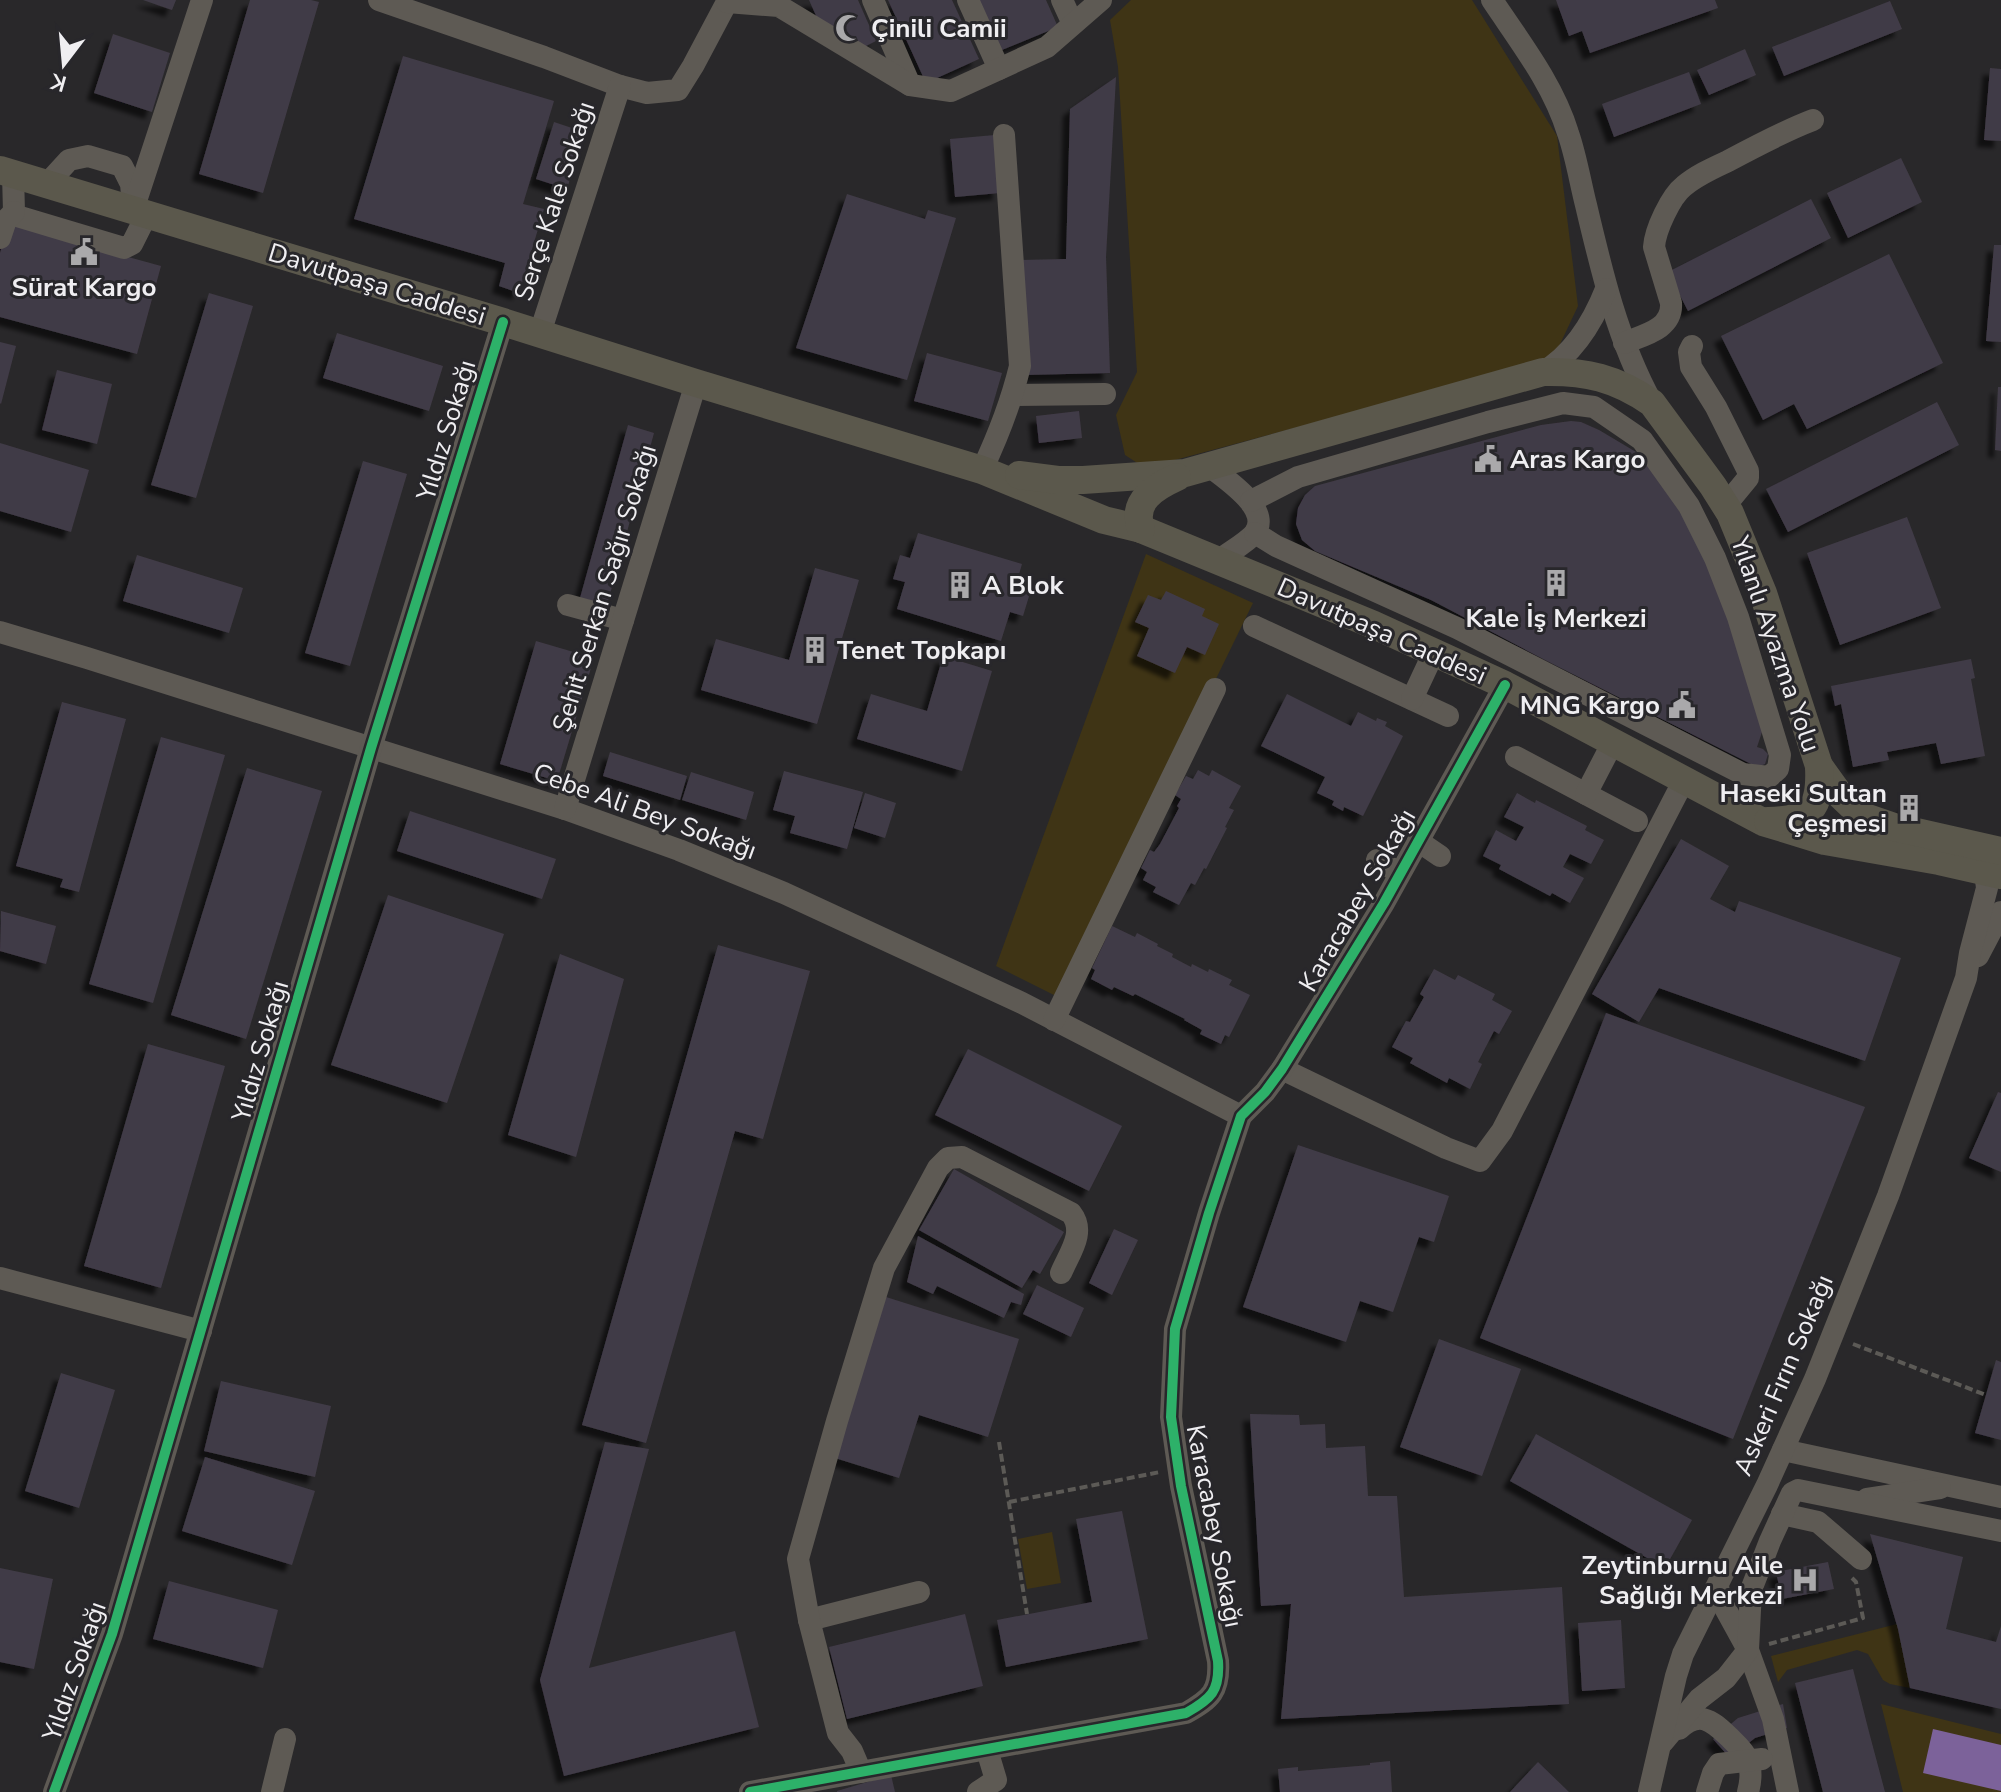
<svg xmlns="http://www.w3.org/2000/svg" width="2001" height="1792" font-family="'Nunito Sans',sans-serif">
	<style>
		.green { fill: #3f3415 }
		.water { fill: #7c629a }
		.building { fill: #413b47; filter: url(#shadow) }
		.lines { fill: none; stroke-linecap: round; stroke-linejoin: round }
		.path { stroke: #5c5a56; stroke-width: 4; stroke-dasharray: 8 4; stroke-linecap: butt }
		.minor { stroke: #5e5a54; stroke-width: 22 }
		.major { stroke: #5b584c; stroke-width: 28 }
		.cycleway-casing { stroke: #28272b; stroke-width: 15 }
		.cycleway { stroke: #2db169; stroke-width: 10 }
		.labels { text-anchor: middle; stroke-width: 6; stroke-linejoin: round; paint-order: stroke }
		.poi-label { font-size: 26px; font-weight: bold; fill: #efeef1; stroke: #28272b; text-anchor: start }
		.street-label { font-size: 26px; fill: #efeef1; stroke: #28272b }
	</style>
	<defs>
		<filter id="shadow"><feDropShadow dx="-7" dy="7" stdDeviation="2" flood-color="#0009"/></filter>
	</defs>
	<rect width="100%" height="100%" fill="#29282a"/>
	<!-- green -->
	<g class="green">
		<path d="M1131 0H1472L1557 136 1578 306 1553 359 1145 468 1125 455 1116 415 1137 372 1118 67 1110 20Z"/>
		<path d="M1146 554 1253 603 1060 998 996 966Z"/>
		<path d="M1052 1532 1061 1583 1027 1589 1018 1539Z"/>
		<path d="M1897 1624 1910 1688 1890 1684 1883 1680 1868 1654 1857 1650 1787 1670 1778 1682 1771 1656Z"/>
		<path d="M1881 1704 2001 1734V1792H1903Z"/>
	</g>
	<!-- water -->
	<path class="water" d="M1933 1729 2001 1745V1791L1923 1773Z"/>
	<!-- building -->
	<g class="building">
		<path d="M143 0H176L172 10Z"/>
		<path d="M250 0H311L319 2 263 193 199 174Z"/>
		<path d="M809 0H858L876 41 860 49 818 20Z"/>
		<path d="M888 0H952L979 59 926 83Z"/>
		<path d="M975 0H1046L1058 27 997 52Z"/>
		<path d="M1556 0H1715L1718 8 1590 53 1582 31 1569 36Z"/>
		<path d="M1890 1 1902 29 1784 76 1772 47Z"/>
		<path d="M113 34 170 53 152 112 94 93Z"/>
		<path d="M1745 49 1756 75 1709 95 1697 70Z"/>
		<path d="M403 56 554 101 523 204 544 209 519 293 499 286 505 263 354 219Z"/>
		<path d="M1990 68 2001 69V141L1984 140Z"/>
		<path d="M1689 72 1701 104 1614 137 1602 104Z"/>
		<path d="M1116 77 1106 257 1110 373 1025 375 1020 260 1066 259 1070 109Z"/>
		<path d="M554 122 584 132 567 189 536 179Z"/>
		<path d="M995 135 1000 193 955 197 950 139Z"/>
		<path d="M1901 158 1922 202 1848 238 1827 193Z"/>
		<path d="M847 194 925 219 928 210 956 218 907 380 796 348Z"/>
		<path d="M1811 199 1831 238 1688 311 1668 272Z"/>
		<path d="M8 224 161 266 137 354 0 317V253Z"/>
		<path d="M1994 245H2001V342L1986 341Z"/>
		<path d="M1889 254 1943 363 1807 429 1794 404 1763 420 1721 336Z"/>
		<path d="M209 293 253 306 196 498 151 485Z"/>
		<path d="M337 333 443 366 429 411 323 378Z"/>
		<path d="M0 342 16 346 1 404 0 403Z"/>
		<path d="M927 353 1002 373 988 421 914 401Z"/>
		<path d="M57 370 112 384 97 444 42 430Z"/>
		<path d="M1998 387H2001V451L1995 450Z"/>
		<path d="M1937 402 1959 445 1788 532 1766 489Z"/>
		<path d="M1079 411 1082 438 1039 443 1036 416Z"/>
		<path d="M1571 421 1581 422 1599 430 1636 452 1650 464 1714 566 1763 729 1757 747 1763 749 1768 754 1765 764 1760 766 1751 764 1545 660 1431 600 1315 551 1302 540 1296 524 1298 508 1305 495 1315 486 1541 425Z"/>
		<path d="M628 425 654 433 607 605 580 598Z"/>
		<path d="M0 443 89 470 71 532 0 511Z"/>
		<path d="M363 461 407 474 350 666 305 653Z"/>
		<path d="M1907 517 1941 608 1840 645 1807 553Z"/>
		<path d="M918 533 1022 564 1015 588 1030 593 1023 616 1010 612 1001 641 897 609 905 582 893 579 900 555 910 558Z"/>
		<path d="M137 555 243 588 229 633 123 601Z"/>
		<path d="M815 568 859 580 817 724 701 690 716 639 789 660Z"/>
		<path d="M1166 591 1205 609 1202 616 1219 624 1205 655 1187 647 1175 673 1137 656 1149 628 1135 622 1148 595 1161 600Z"/>
		<path d="M536 641 594 658 557 781 500 764Z"/>
		<path d="M943 656 992 671 962 771 857 739 871 694 927 711Z"/>
		<path d="M1971 659 1975 678 1971 679 1985 756 1941 764 1936 743 1887 752 1889 760 1853 767 1841 704 1835 706 1831 686Z"/>
		<path d="M1287 694 1351 726 1358 712 1376 721 1377 718 1387 722 1385 726 1403 736 1363 816 1344 807 1343 811 1332 805 1334 801 1317 793 1325 777 1261 746Z"/>
		<path d="M62 702 126 719 79 892 60 887 63 879 16 866Z"/>
		<path d="M161 737 225 755 153 1003 89 984Z"/>
		<path d="M610 752 687 776 680 800 603 776Z"/>
		<path d="M247 768 322 791 246 1039 171 1015Z"/>
		<path d="M1198 770 1209 776 1212 770 1241 786 1229 808 1234 810 1225 827 1227 828 1206 869 1204 868 1195 885 1191 883 1179 905 1153 892 1156 887 1143 880 1147 872 1141 868 1150 850 1154 852 1160 844 1179 808 1177 806 1181 799 1175 795 1186 776 1193 779Z"/>
		<path d="M784 771 863 792 847 849 790 833 795 816 773 810Z"/>
		<path d="M691 772 754 792 746 820 682 800Z"/>
		<path d="M865 793 896 803 885 838 854 828Z"/>
		<path d="M1517 793 1535 803 1536 800 1587 826 1585 830 1604 840 1591 864 1570 854 1563 867 1584 878 1570 903 1552 893 1550 896 1499 869 1501 865 1483 856 1496 830 1516 841 1524 827 1504 817Z"/>
		<path d="M1913 798 1919 805 1906 817 1900 811Z"/>
		<path d="M410 811 556 859 542 899 397 851Z"/>
		<path d="M1681 839 1729 866 1710 899 1735 912 1739 901 1901 958 1865 1061 1659 988 1639 1022 1592 994Z"/>
		<path d="M388 895 504 934 447 1103 331 1065Z"/>
		<path d="M1 911 56 926 46 964 0 951Z"/>
		<path d="M1112 926 1135 937 1137 933 1158 944 1157 946 1173 954 1172 957 1191 967 1192 964 1208 972 1209 969 1232 980 1229 985 1250 995 1229 1037 1225 1035 1221 1044 1200 1034 1202 1030 1184 1020 1185 1019 1135 994 1133 996 1114 987 1112 990 1091 979 1095 970 1092 968Z"/>
		<path d="M718 945 810 971 763 1139 735 1131 646 1443 582 1425Z"/>
		<path d="M560 954 624 979 576 1157 508 1135Z"/>
		<path d="M1434 969 1455 980 1458 975 1495 994 1492 1000 1512 1011 1499 1034 1494 1031 1478 1062 1482 1064 1470 1089 1449 1078 1447 1083 1410 1063 1413 1058 1392 1047 1406 1021 1410 1022 1424 997 1420 994Z"/>
		<path d="M1606 1013 1865 1107 1733 1439 1480 1338Z"/>
		<path d="M148 1044 225 1066 161 1288 84 1266Z"/>
		<path d="M968 1049 1122 1126 1089 1191 935 1115Z"/>
		<path d="M1998 1092 2001 1093V1172L1969 1158Z"/>
		<path d="M1298 1145 1449 1196 1434 1242 1419 1237 1393 1312 1360 1301 1346 1342 1243 1307Z"/>
		<path d="M954 1169 1064 1232 1040 1274 1033 1270 1022 1288 919 1230Z"/>
		<path d="M1114 1229 1138 1240 1112 1295 1089 1283Z"/>
		<path d="M918 1236 1024 1294 1021 1305 1011 1302 1004 1318 937 1286 933 1294 907 1282Z"/>
		<path d="M1037 1285 1084 1308 1071 1337 1023 1314Z"/>
		<path d="M886 1297 1019 1339 988 1437 919 1415 899 1478 835 1458Z"/>
		<path d="M1439 1339 1521 1369 1482 1476 1400 1447Z"/>
		<path d="M1996 1360 2001 1362V1440L1975 1433Z"/>
		<path d="M61 1373 115 1390 79 1508 25 1491Z"/>
		<path d="M221 1381 331 1406 315 1477 204 1451Z"/>
		<path d="M1250 1414 1299 1415 1300 1425 1325 1424 1326 1448 1365 1446 1368 1496H1397L1404 1597 1562 1587 1569 1704 1281 1719 1291 1604 1261 1606Z"/>
		<path d="M1536 1434 1692 1520 1665 1568 1510 1481Z"/>
		<path d="M605 1442 649 1449 589 1668 735 1631 759 1727 564 1776 540 1680Z"/>
		<path d="M205 1457 315 1491 292 1565 182 1531Z"/>
		<path d="M1122 1511 1148 1639 1006 1667 997 1620 1092 1602 1076 1519Z"/>
		<path d="M1870 1534 1963 1557 1946 1629 1996 1642 2001 1626V1709L1910 1688 1898 1629Z"/>
		<path d="M1828 1562 1834 1589 1782 1599 1776 1572Z"/>
		<path d="M0 1568 53 1579 34 1669 0 1662Z"/>
		<path d="M169 1581 278 1610 263 1668 153 1639Z"/>
		<path d="M965 1614 983 1686 847 1719 829 1647Z"/>
		<path d="M1621 1620 1625 1688 1582 1691 1578 1623Z"/>
		<path d="M1853 1669 1869 1732 1885 1792H1823L1795 1683Z"/>
		<path d="M1783 1704 1787 1728 1755 1738 1730 1758 1713 1739 1738 1718Z"/>
		<path d="M1390 1761 1392 1792H1280L1278 1769 1298 1767V1771L1370 1765V1763Z"/>
		<path d="M1538 1762 1569 1792H1510Z"/>
		<path d="M891 1775 895 1792H837V1791Z"/>
	</g>
	<g class="lines">
		<!-- path -->
		<g class="path">
			<path d="M1853 1344 1986 1395"/>
			<path d="M999 1442 1027 1614"/>
			<path d="M1009 1502 1160 1472"/>
			<path d="M1769 1644 1863 1618 1856 1582 1852 1578"/>
		</g>
		<!-- minor -->
		<g class="minor">
			<path d="M379 0 544 57 620 86 647 93 678 90 693 66 728 0"/>
			<path d="M873 0 910 85"/>
			<path d="M968 0 999 69"/>
			<path d="M1062 0 1073 24"/>
			<path d="M1492 0C1520 42 1553 84 1568 133 1576 156 1580 181 1586 205 1602 273 1618 341 1652 403"/>
			<path d="M727 2 779 6 910 85 951 91 1047 47 1101 0"/>
			<path d="M13 174 14 212 17 216 124 248 132 244 147 214"/>
			<path d="M47 184 69 160 88 156 122 166 131 184 133 205"/>
			<path d="M133 210 202 0"/>
			<path d="M0 238 6 220 14 212"/>
			<path d="M540 333 620 86"/>
			<path d="M1624 343C1644 335 1673 329 1671 303L1654 247C1655 230 1671 196 1684 186 1697 175 1713 168 1728 161 1756 146 1784 131 1813 120"/>
			<path d="M1692 346 1689 352 1691 367 1716 407 1748 471V478L1725 506"/>
			<path d="M1543 372C1573 354 1593 322 1606 289"/>
			<path d="M1013 395 1105 394"/>
			<path d="M1209 466C1225 479 1274 510 1254 534 1246 543 1228 553 1218 561"/>
			<path d="M982 470C998 436 1011 403 1020 366L1004 135"/>
			<path d="M1251 501 1298 477 1488 422 1563 403 1594 407 1642 440 1689 506 1715 558 1738 617 1780 755 1778 769 1769 777 1743 774 1457 628 1276 546 1255 533"/>
			<path d="M568 605 623 620"/>
			<path d="M1254 626 1448 716"/>
			<path d="M0 632 87 658 565 809 679 850 784 893 1022 1003 1241 1116"/>
			<path d="M1412 699 1434 652"/>
			<path d="M1516 757 1637 821"/>
			<path d="M1586 794 1613 742"/>
			<path d="M565 809 696 383"/>
			<path d="M1418 841 1440 856"/>
			<path d="M1377 860 1400 873"/>
			<path d="M1978 956 2001 912"/>
			<path d="M1054 1020 1215 689"/>
			<path d="M1282 1069 1446 1148 1480 1161 1502 1131 1684 780"/>
			<path d="M0 1278 201 1331"/>
			<path d="M1783 1450 2001 1497"/>
			<path d="M1867 1499 1940 1488"/>
			<path d="M1782 1514 1818 1522 1861 1559"/>
			<path d="M1718 1586 1720 1599 1748 1650 1773 1719 1788 1792"/>
			<path d="M809 1620 919 1592"/>
			<path d="M1679 1729C1699 1711 1710 1719 1728 1736 1735 1743 1744 1750 1748 1760 1752 1771 1751 1781 1748 1792"/>
			<path d="M1663 1742 1699 1699 1726 1678 1748 1650 1751 1590 1770 1541 1792 1493 1798 1490 2001 1531"/>
			<path d="M861 1772 852 1751 838 1733 809 1620 798 1559 837 1421 884 1268 938 1168 948 1158 962 1157 1071 1213C1086 1232 1070 1252 1061 1273"/>
			<path d="M54 1792 112 1634 371 748 503 322"/>
			<path d="M272 1792 285 1739"/>
			<path d="M750 1792 1186 1713C1211 1699 1220 1691 1218 1661L1181 1486 1171 1417 1175 1329 1209 1213 1241 1116 1265 1092 1282 1069 1384 903 1505 685"/>
			<path d="M978 1792 996 1780 987 1750"/>
			<path d="M1649 1792 1676 1676 1683 1654 1767 1485 1815 1379 1888 1196 1966 978 1970 953 1987 888 1985 872"/>
			<path d="M1707 1792 1713 1773 1719 1764 1762 1759"/>
		</g>
		<!-- major -->
		<g class="major">
			<path d="M0 170 503 322 696 383 982 470 1104 520 1141 529 1374 625 1505 685 1763 822 1825 841 1939 861 2001 875"/>
			<path d="M1019 475 1058 480H1083L1185 473 1543 372C1586 371 1616 378 1652 403L1713 486 1730 513 1763 593 1819 766 1839 794 1862 816 1894 827 2001 851"/>
			<path d="M1141 529C1131 501 1155 487 1177 477"/>
			<path d="M1768 821C1811 820 1821 810 1819 766"/>
		</g>
		<!-- cycleway casing -->
		<g class="cycleway-casing">
			<g id="cycleway">
				<path d="M54 1792 112 1634 371 748 503 322"/>
				<path d="M750 1792 1186 1713C1211 1699 1220 1691 1218 1661L1181 1486 1171 1417 1175 1329 1209 1213 1241 1116 1265 1092 1282 1069 1384 903 1505 685"/>
			</g>
		</g>
		<!-- cycleway -->
		<use href="#cycleway" class="cycleway"/>
	</g>
	<!-- icons -->
	<defs>
		<g id="mosque-bare" transform="scale(2.16)"><path d="M3.5-4.9A6 6 0 1 0 3.5 4.9A5 5 0 1 1 3.5-4.9Z" fill="#aaa9ab" stroke="#28272b" stroke-width="2.5" paint-order="stroke"/></g>
		<g id="civic-bare" transform="scale(2.16)"><path d="M-.6-6.5H3V-4.5H.6V-3L4-1V1h2V6H-6V1h2V-1L-.6-3ZM-1.2 2.5V6h2.4V2.5Z" fill="#aaa9ab" stroke="#28272b" stroke-width="2.5" paint-order="stroke"/></g>
		<g id="building-bare" transform="scale(2.16)"><path d="M-4-6H4V6H1V3H-1V6H-4ZM-2.5-4.3h1.7v1.8h-1.7ZM.8-4.3h1.7v1.8H.8ZM-2.5-1h1.7V.8h-1.7ZM.8-1h1.7V.8H.8Z" fill="#aaa9ab" stroke="#28272b" stroke-width="2.5" paint-order="stroke"/></g>
		<g id="hospital-bare" transform="scale(2.16)"><path d="M-5-5h3v3.5h4V-5h3V5h-3V1.5h-4V5h-3Z" fill="#aaa9ab" stroke="#28272b" stroke-width="2.5" paint-order="stroke"/></g>
	</defs>
	<g fill-rule="evenodd">
		<use href="#mosque-bare" x="849" y="28"/>
		<use href="#civic-bare" x="84" y="252"/>
		<use href="#civic-bare" x="1488" y="459"/>
		<use href="#building-bare" x="1556" y="583"/>
		<use href="#building-bare" x="960" y="585"/>
		<use href="#building-bare" x="815" y="650"/>
		<use href="#civic-bare" x="1682" y="705"/>
		<use href="#building-bare" x="1909" y="808"/>
		<use href="#hospital-bare" x="1805" y="1580"/>
	</g>
	<g class="labels">
		<!-- poi labels -->
		<g class="poi-label">
			<text x="871" y="37">Çinili Camii</text>
			<text x="84" y="296" text-anchor="middle">Sürat Kargo</text>
			<text x="1510" y="468">Aras Kargo</text>
			<text x="982" y="594">A Blok</text>
			<text x="1556" y="627" text-anchor="middle">Kale İş Merkezi</text>
			<text x="837" y="659">Tenet Topkapı</text>
			<text x="1660" y="714" text-anchor="end">MNG Kargo</text>
			<text x="1887" y="802" text-anchor="end">Haseki Sultan<tspan x="1887" dy="30">Çeşmesi</tspan></text>
			<text x="1783" y="1574" text-anchor="end">Zeytinburnu Aile<tspan x="1783" dy="30">Sağlığı Merkezi</tspan></text>
		</g>
		<!-- street labels -->
		<g class="street-label">
			<text transform="translate(554 201) rotate(-72)" y="9">Serçe Kale Sokağı</text>
			<text transform="translate(377 284) rotate(17)" y="9">Davutpaşa Caddesi</text>
			<text transform="translate(446 430) rotate(-73)" y="9">Yıldız Sokağı</text>
			<text transform="translate(604 588) rotate(-73)" y="9">Şehit Serkan Sağır Sokağı</text>
			<text transform="translate(1382 631) rotate(24)" y="9">Davutpaşa Caddesi</text>
			<text transform="translate(1776 644) rotate(71)" y="9">Yılanlı Ayazma Yolu</text>
			<text transform="translate(645 811) rotate(20)" y="9">Cebe Ali Bey Sokağı</text>
			<text transform="translate(1357 900) rotate(-60)" y="9">Karacabey Sokağı</text>
			<text transform="translate(260 1051) rotate(-74)" y="9">Yıldız Sokağı</text>
			<text transform="translate(1783 1375) rotate(-67)" y="9">Askeri Fırın Sokağı</text>
			<text transform="translate(1215 1526) rotate(79)" y="9">Karacabey Sokağı</text>
			<text transform="translate(74 1671) rotate(-71)" y="9">Yıldız Sokağı</text>
		</g>
	</g>
	<!-- north arrow -->
	<g transform="translate(64 64) rotate(196)" stroke="#28272b" stroke-width="6" paint-order="stroke">
	<path d="M0-6L14 30L0 20L-14 30Z" fill="#efeef1"/>
	<text y="-12" font-size="22" font-weight="bold" text-anchor="middle" fill="#efeef1">K</text>
	</g>
</svg>
